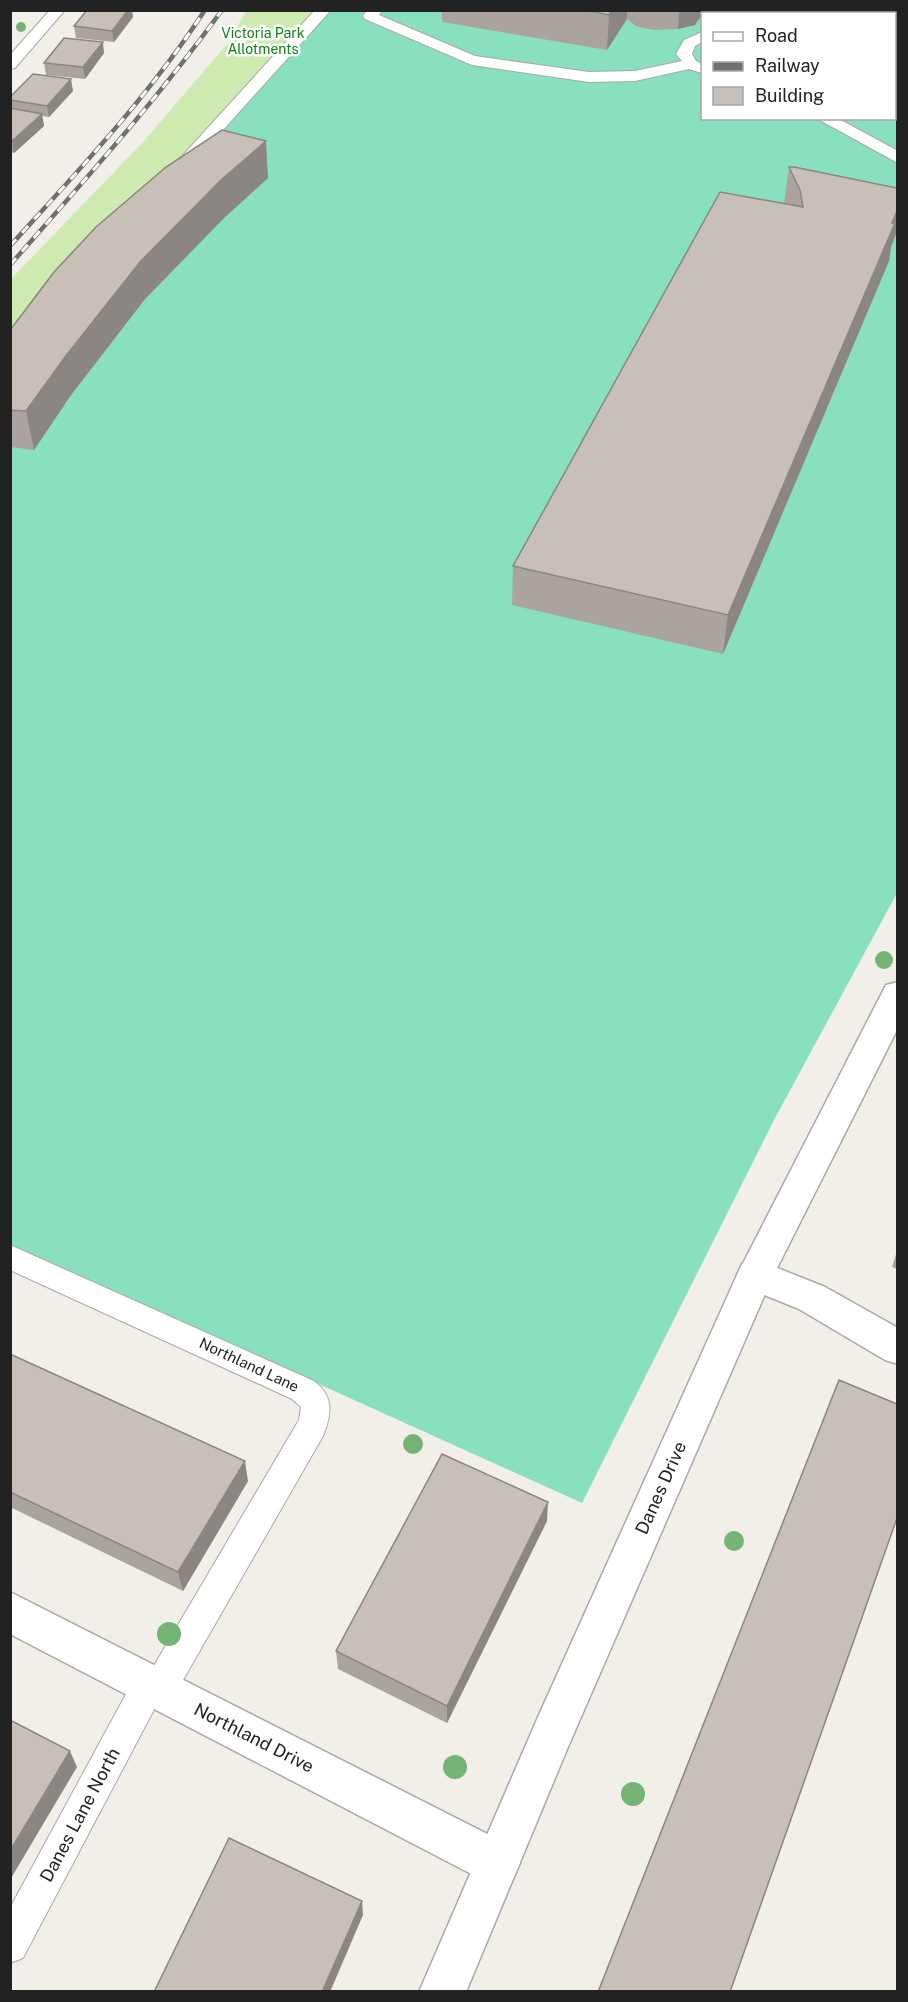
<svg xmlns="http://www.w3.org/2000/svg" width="908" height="2002" font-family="'Public Sans',sans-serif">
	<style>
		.grass { fill: #cdebb0 }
		.pitch { fill: #88e0be; fill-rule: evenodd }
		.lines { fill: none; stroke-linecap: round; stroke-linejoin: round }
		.service-casing { stroke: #a9a9a9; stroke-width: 2 }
		.minor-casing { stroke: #a9a9a9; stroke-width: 3 }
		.tertiary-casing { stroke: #a9a9a9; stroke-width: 3 }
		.service { fill: #fff; fill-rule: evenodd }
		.minor { fill: #fff; fill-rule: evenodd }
		.tertiary { fill: #fff; fill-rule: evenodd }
		.rail-casing { stroke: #707070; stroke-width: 4.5 }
		.rail { stroke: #fff; stroke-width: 3; stroke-dasharray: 9; stroke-linecap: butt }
		.tree { fill: #74b475 }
		.wall { fill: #aba49e }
		.shaded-wall { fill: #8b8681 }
		.building { fill: #c7bfb8; stroke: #8b8681; stroke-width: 1.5 }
		.labels { text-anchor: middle; stroke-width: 5; stroke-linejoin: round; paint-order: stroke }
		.far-park-label { font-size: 14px; fill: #0c8416; stroke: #fff }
		.street-label { font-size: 15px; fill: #222; stroke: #fff }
		.near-street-label { font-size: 18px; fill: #222; stroke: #fff }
	</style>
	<rect width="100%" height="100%" fill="#f2efe9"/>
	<!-- grass -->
	<path class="grass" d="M246 11H330L11 361V279L143 142 229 42Z"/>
	<!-- pitch -->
	<path class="pitch" d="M330 11H897V893L774 1120 582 1503 11 1245V361ZM702 14H894V118H702Z"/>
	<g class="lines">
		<!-- service casing -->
		<g class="service-casing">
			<g id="service">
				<path d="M50 10H65L15 68 10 69V55Z"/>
				<path d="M315 10H331L187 170H175L173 167 175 164Z"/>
				<path d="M367 10H382L379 15 475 56 589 72 635 71 682 61 676 54 684 40 702 32V42L695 46 692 54 696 61 702 64V73L689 69 635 81 589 82 472 65 365 19 363 16Z"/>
				<rect x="894" y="20" width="4" height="9"/>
				<path d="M816 118H837L898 151V163Z"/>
				<path d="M10 1245 314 1381C334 1396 332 1414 323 1436L171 1701 157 1704 23 1958 10 1963V1908L138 1672 152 1669 299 1420 301 1407 292 1399 10 1270Z"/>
			</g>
		</g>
		<!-- minor casing -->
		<g class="minor-casing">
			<g id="minor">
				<path d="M755 1259 825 1287 898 1328V1364L885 1360 799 1309 742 1286 737 1275 742 1264Z"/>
				<path d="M10 1592 513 1847 520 1863 513 1879 497 1886 481 1879 10 1634Z"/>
			</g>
		</g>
		<!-- tertiary casing -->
		<g class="tertiary-casing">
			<path id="tertiary" d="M898 982V1028L772 1278 568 1747 466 1992H419L538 1717 737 1275 886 985Z"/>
		</g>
		<!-- service -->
		<use href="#service" class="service"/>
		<!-- minor -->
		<use href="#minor" class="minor"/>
		<!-- tertiary -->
		<use href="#tertiary" class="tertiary"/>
		<!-- rail casing -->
		<g class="rail-casing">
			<g id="rail">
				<path d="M10 246C79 170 149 96 205 10"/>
				<path d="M10 265C83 182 157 100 222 10"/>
			</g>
		</g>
		<!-- rail -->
		<use href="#rail" class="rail"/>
	</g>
	<!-- trees -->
	<g class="tree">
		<circle cx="21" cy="27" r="5"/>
		<circle cx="884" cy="960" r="9"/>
		<circle cx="413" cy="1444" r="10"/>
		<circle cx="734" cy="1541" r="10"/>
		<circle cx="169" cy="1634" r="12"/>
		<circle cx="455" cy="1767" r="12"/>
		<circle cx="633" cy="1794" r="12"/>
	</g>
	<!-- wall -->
	<g class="wall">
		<path d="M442 10H705L695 25 678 29 653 30 636 26 627 19 607 50 442 22Z"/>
		<path d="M133 17 114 42 76 38 74 26Z"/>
		<path d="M104 53 85 79 46 75 44 63Z"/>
		<path d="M73 91 49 117 42 116 44 126 14 153 10 152V97Z"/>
		<path d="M789 167 891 247 889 261 723 654 512 605 513 566 784 204Z"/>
		<path d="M268 178 225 217 145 299 71 395 34 450 10 447V330Z"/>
		<path d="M897 1251V1269L892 1267Z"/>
		<path d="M10 1354 248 1481 183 1591 10 1507Z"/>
		<path d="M547 1521 447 1723 338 1669 336 1651Z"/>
	</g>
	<!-- shaded-wall -->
	<g class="shaded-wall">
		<path d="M128 10H132L133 17 114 42 112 31Z"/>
		<path d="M611 10H627V19L607 50 609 15Z"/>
		<path d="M679 10H705L695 25 678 29Z"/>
		<path d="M103 42 104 53 85 79 83 67Z"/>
		<path d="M71 79 73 91 49 117 47 106Z"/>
		<path d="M42 114 44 126 14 153 12 141Z"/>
		<path d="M266 141 268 178 225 217 145 299 71 395 34 450 26 411 65 357 140 262 221 180Z"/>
		<path d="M897 211V232L891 247 889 261 723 654 728 615Z"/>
		<path d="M245 1461 248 1481 183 1591 178 1572Z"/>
		<path d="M548 1502 547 1521 447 1723V1706Z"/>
		<path d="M70 1751 77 1767 10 1880V1851Z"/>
		<path d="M362 1901 363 1915 330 1992H322Z"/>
	</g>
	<!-- building -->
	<g class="building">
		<path d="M87 10H128L112 31 74 26Z"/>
		<path d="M584 10H611L609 15Z"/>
		<path d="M64 38 103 42 83 67 44 63Z"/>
		<path d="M33 74 71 79 47 106 10 100V97Z"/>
		<path d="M10 108 42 114 12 141H10Z"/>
		<path d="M222 130 266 141 221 180 140 262 65 357 26 411 10 410V330L17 321 54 272 96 227 166 167Z"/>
		<path d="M789 167H794L897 188V211L892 223H895L728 615 513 566 720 192 803 207 800 190Z"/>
		<path d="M10 1354 245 1461 178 1572 10 1492Z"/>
		<path d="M839 1380 897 1404V1518L730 1992H598Z"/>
		<path d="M442 1454 548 1502 447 1706 336 1651Z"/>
		<path d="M10 1720 70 1751 10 1851Z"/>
		<path d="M229 1838 362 1901 322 1992H154Z"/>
	</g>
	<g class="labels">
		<!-- far-park labels -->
		<g class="far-park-label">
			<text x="263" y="38">Victoria Park<tspan x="263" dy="16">Allotments</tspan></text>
		</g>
		<!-- street labels -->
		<g class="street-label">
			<text transform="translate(249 1365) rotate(25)" y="5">Northland Lane</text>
		</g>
		<!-- near-street labels -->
		<g class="near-street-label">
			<text transform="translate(661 1488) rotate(-66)" y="6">Danes Drive</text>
			<text transform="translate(254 1738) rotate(27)" y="6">Northland Drive</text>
			<text transform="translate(80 1815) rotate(-62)" y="6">Danes Lane North</text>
		</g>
	</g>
	<!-- border -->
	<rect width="908" height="2002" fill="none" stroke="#222222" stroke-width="24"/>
	<!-- legend -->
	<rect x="701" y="12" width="195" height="108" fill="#ffffff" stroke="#a7a7a7" stroke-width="1.5"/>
	<rect x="713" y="32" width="30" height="9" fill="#ffffff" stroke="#a7a7a7" stroke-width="1.5"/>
	<text x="755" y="42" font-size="18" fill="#222222">Road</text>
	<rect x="713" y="62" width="30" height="9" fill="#707070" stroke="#a7a7a7" stroke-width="1.5"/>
	<text x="755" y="72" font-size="18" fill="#222222">Railway</text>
	<rect x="713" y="87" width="30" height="18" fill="#c7bfb8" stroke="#a7a7a7" stroke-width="1.5"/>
	<text x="755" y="102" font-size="18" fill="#222222">Building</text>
</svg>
